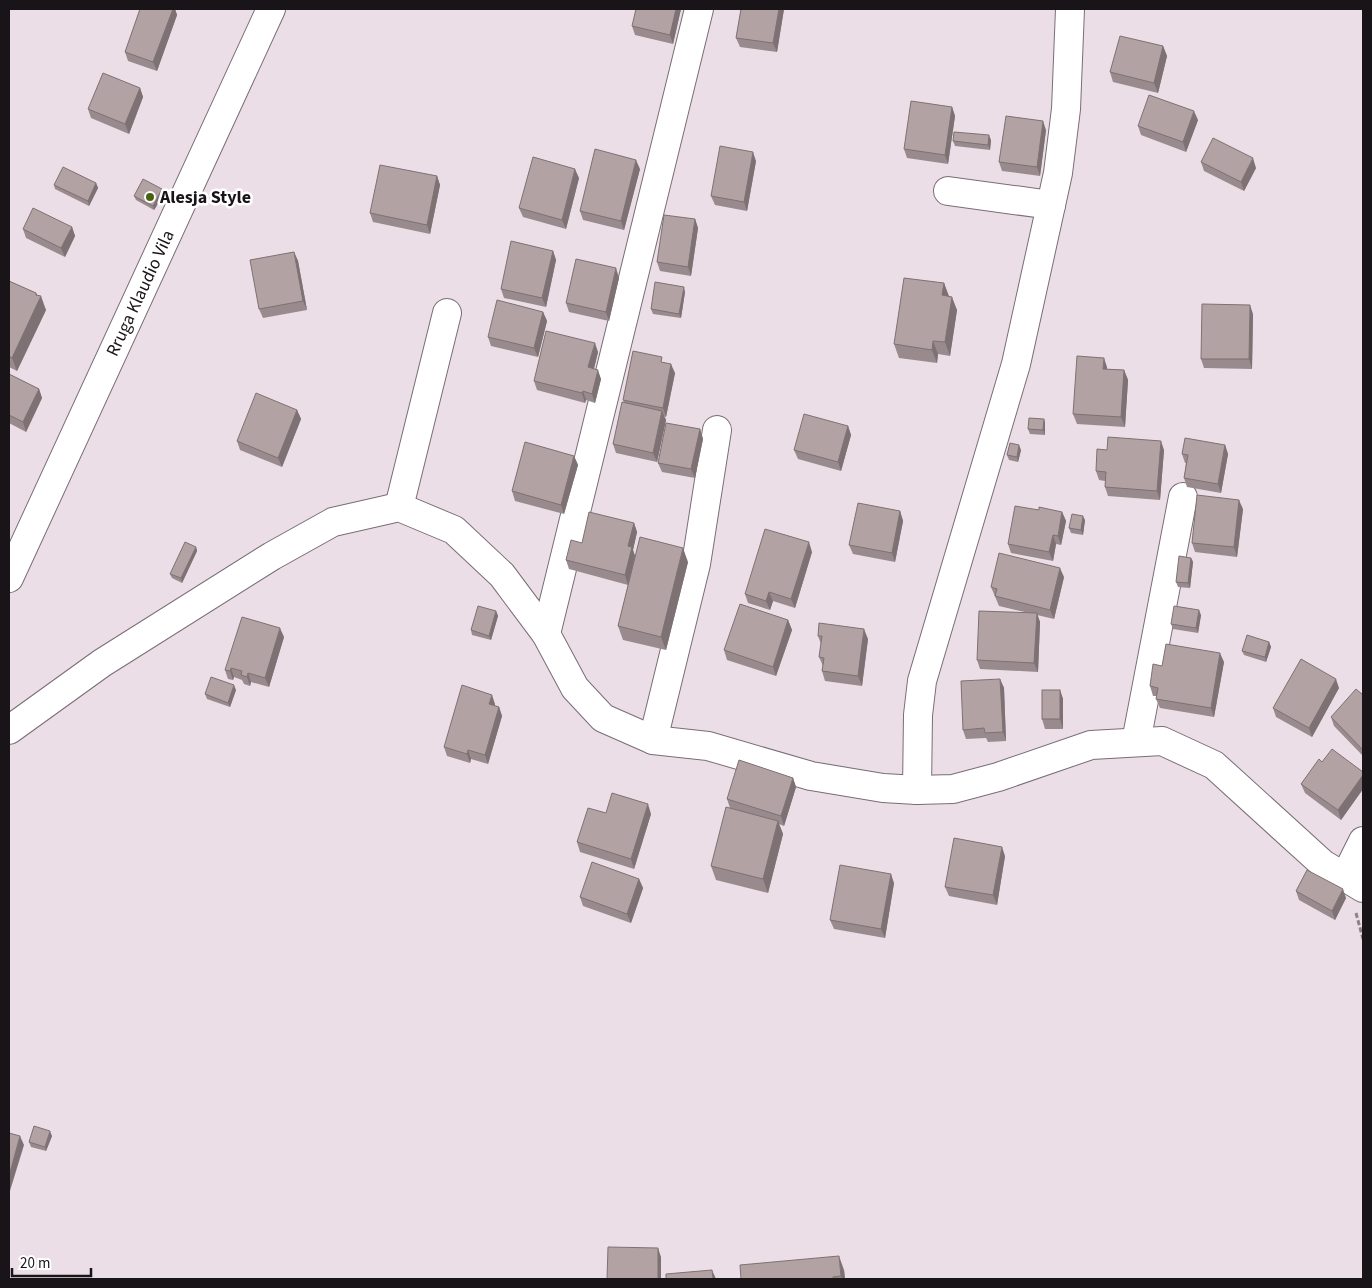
<svg xmlns="http://www.w3.org/2000/svg" width="1372" height="1288" font-family="'Source Sans 3',sans-serif">
	<style>
		.lines { fill: none; stroke-linecap: round; stroke-linejoin: round }
		.minor-casing { stroke: #796d75; stroke-width: 30 }
		.path { stroke: #8c8288; stroke-width: 3; stroke-dasharray: 5 2.5; stroke-linecap: butt }
		.minor { stroke: #fff; stroke-width: 28 }
		.wall { fill: #998b8d }
		.shaded-wall { fill: #7d7173 }
		.building { fill: #b2a2a4; stroke: #7d7173 }
		.poi-dot { fill: #486211; stroke: #fff; stroke-width: 2 }
		.labels { text-anchor: middle; stroke-width: 5; stroke-linejoin: round; paint-order: stroke }
		.poi-label { font-size: 18px; font-weight: bold; fill: #191417; stroke: #fff; text-anchor: start }
		.street-label { font-size: 18px; fill: #191417; stroke: #fff }
	</style>
	<rect width="100%" height="100%" fill="#ebdee6"/>
	<g class="lines">
		<!-- minor casing -->
		<g class="minor-casing">
			<g id="minor">
				<path d="M948 191 1051 205"/>
				<path d="M399 507 447 313"/>
				<path d="M9 578 271 9"/>
				<path d="M546 634 699 9"/>
				<path d="M9 730 102 663 272 556 333 522 399 507 454 530 502 575 546 634 575 688 603 718 653 740 708 746 811 776 883 788 917 790 953 789 998 777 1091 745 1162 741 1214 765 1323 864 1363 888"/>
				<path d="M653 740 696 564 717 430"/>
				<path d="M1136 742 1183 497"/>
				<path d="M917 790 918 715 922 681 1016 364 1051 205 1058 173 1066 109 1070 9"/>
				<path d="M1345 877 1363 841"/>
			</g>
		</g>
		<!-- path -->
		<path class="path" d="M1356 913 1363 939"/>
		<!-- minor -->
		<use href="#minor" class="minor"/>
	</g>
	<!-- wall -->
	<g class="wall">
		<path d="M140 9H175L177 15 157 71 128 61 125 52Z"/>
		<path d="M681 9 673 44 635 35 632 26Z"/>
		<path d="M741 9H784L777 52 740 47 736 38Z"/>
		<path d="M1163 46 1167 56 1158 93 1113 82 1110 72Z"/>
		<path d="M140 88 143 97 129 134 91 118 88 109Z"/>
		<path d="M952 107 955 116 948 164 907 158 904 149Z"/>
		<path d="M1198 120 1186 152 1141 135 1138 126Z"/>
		<path d="M1046 130 1040 176 1002 171 999 162Z"/>
		<path d="M991 140 990 150 955 146 953 141Z"/>
		<path d="M756 161 747 211 715 205 711 196Z"/>
		<path d="M1201 162 1256 168 1244 191 1204 171Z"/>
		<path d="M640 169 624 230 583 220 580 211Z"/>
		<path d="M437 176 440 185 430 234 373 222 370 213Z"/>
		<path d="M579 178 566 229 523 217 519 208Z"/>
		<path d="M96 183 98 188 89 206 55 189 54 185Z"/>
		<path d="M164 194 154 210 136 200 134 196Z"/>
		<path d="M695 219 698 228 691 276 660 271 657 262Z"/>
		<path d="M72 227 75 236 65 257 26 238 23 229Z"/>
		<path d="M553 251 556 260 546 307 504 298 501 289Z"/>
		<path d="M294 252 298 261 307 310 263 318 259 309Z"/>
		<path d="M619 278 609 321 569 312 566 303Z"/>
		<path d="M9 281 36 293 46 310 17 371 9 367Z"/>
		<path d="M944 283 949 296 957 310 950 356 938 354 937 363 899 358 894 344Z"/>
		<path d="M685 292 681 318 653 314 651 309Z"/>
		<path d="M543 312 547 321 538 357 491 346 488 337Z"/>
		<path d="M1253 314 1252 369 1204 368 1201 359Z"/>
		<path d="M598 352 594 369 601 379 595 403 586 400 585 403 537 390 534 381Z"/>
		<path d="M664 362 675 373 666 417 664 416 666 420 657 462 616 453 613 444 624 403 623 400Z"/>
		<path d="M1107 367V369L1124 370 1128 380 1125 427 1077 424 1073 414Z"/>
		<path d="M9 374 39 389 42 398 26 432 9 423Z"/>
		<path d="M297 410 301 419 282 467 240 450 237 441Z"/>
		<path d="M1044 419 1045 423V435L1030 434 1028 429Z"/>
		<path d="M848 426 851 435 841 471 798 459 794 450Z"/>
		<path d="M700 429 703 439 695 478 662 472 658 463Z"/>
		<path d="M1225 445 1228 454 1221 493 1187 487 1184 478 1186 463H1185L1182 454Z"/>
		<path d="M1021 450 1018 462 1009 460 1007 455Z"/>
		<path d="M1107 450H1164L1160 500 1108 496 1105 487V481L1099 480 1096 471Z"/>
		<path d="M574 456 578 465 564 514 515 501 512 491Z"/>
		<path d="M1243 509 1237 557 1195 552 1192 543Z"/>
		<path d="M1039 510 1062 512 1066 521 1061 545 1056 544 1053 561 1011 553 1008 544Z"/>
		<path d="M900 511 903 521 895 562 853 554 849 545Z"/>
		<path d="M1085 520 1083 535 1071 533 1069 528Z"/>
		<path d="M634 523 637 532 633 550 635 556 688 562 666 650 623 640 618 626 628 585 569 569 566 560 582 543Z"/>
		<path d="M196 547 197 551 182 583 172 578 170 574Z"/>
		<path d="M812 552 795 608 773 601 770 610 748 603 745 594Z"/>
		<path d="M1191 558 1193 562 1190 588 1178 587 1176 582Z"/>
		<path d="M1064 577 1054 619 1037 615 1040 622 1038 672 980 669 977 660 1029 613 999 606 991 587Z"/>
		<path d="M496 611 498 616 491 640 472 635 471 630Z"/>
		<path d="M1201 615 1198 633 1173 629 1171 624Z"/>
		<path d="M788 620 792 630 776 676 727 660 724 650Z"/>
		<path d="M818 636 868 639 862 686 825 681 822 671 823 666 819 657 821 644Z"/>
		<path d="M284 637 269 687 251 682 250 686 244 684 242 680 234 677 233 680 228 679 225 670Z"/>
		<path d="M1269 642 1271 647 1266 662 1244 655 1242 651Z"/>
		<path d="M1224 662 1214 717 1160 708 1156 699 1157 696H1153L1150 686 1162 666Z"/>
		<path d="M1000 679 1004 688 1006 741 988 742 986 738 966 739 963 730Z"/>
		<path d="M1339 688 1312 737 1276 717 1273 708Z"/>
		<path d="M236 690 230 707 207 699 205 694Z"/>
		<path d="M1060 690 1063 699V729H1045L1042 719Z"/>
		<path d="M1363 695V756L1334 726 1331 717Z"/>
		<path d="M495 704V706L499 707 502 716 488 764 471 759 470 763 447 756 444 747Z"/>
		<path d="M1322 762 1363 772V789L1341 820 1305 793 1301 784Z"/>
		<path d="M793 778 796 787 784 826 779 824 783 834 768 893 716 880 711 866 737 810 730 808 727 799Z"/>
		<path d="M606 813 651 814 634 869 580 852 577 842Z"/>
		<path d="M1005 856 997 905 949 896 945 887Z"/>
		<path d="M639 879 643 888 631 923 583 906 580 897Z"/>
		<path d="M894 883 885 938 834 929 830 920Z"/>
		<path d="M1296 891 1346 898 1335 920 1299 900Z"/>
		<path d="M52 1136 46 1151 31 1147 29 1142Z"/>
		<path d="M844 1270 845 1279H741Z"/>
	</g>
	<!-- shaded-wall -->
	<g class="shaded-wall">
		<path d="M173 9H175L177 15 157 71 153 62Z"/>
		<path d="M676 9H681L673 44 670 35Z"/>
		<path d="M779 9H784L777 52 773 43Z"/>
		<path d="M1163 46 1167 56 1158 93 1154 83Z"/>
		<path d="M140 88 143 97 129 134 125 124Z"/>
		<path d="M952 107 955 116 948 164 945 155Z"/>
		<path d="M1194 111 1198 120 1186 152 1183 142Z"/>
		<path d="M1043 121 1046 130 1040 176 1037 167Z"/>
		<path d="M989 135 991 140 990 150 988 145Z"/>
		<path d="M753 152 756 161 747 211 744 202Z"/>
		<path d="M1253 158 1256 168 1244 191 1241 182Z"/>
		<path d="M636 160 640 169 624 230 621 221Z"/>
		<path d="M575 169 579 178 566 229 562 220Z"/>
		<path d="M437 176 440 185 430 234 427 225Z"/>
		<path d="M96 183 98 188 89 206 88 201Z"/>
		<path d="M162 189 164 194 154 210 153 206Z"/>
		<path d="M695 219 698 228 691 276 688 267Z"/>
		<path d="M72 227 75 236 65 257 61 248Z"/>
		<path d="M553 251 556 260 546 307 542 298Z"/>
		<path d="M294 252 298 261 307 310 303 301Z"/>
		<path d="M616 268 619 278 609 321 606 312Z"/>
		<path d="M944 283 949 297 942 295Z"/>
		<path d="M684 287 685 292 681 318 679 314Z"/>
		<path d="M36 293 39 300 41 296 46 310 17 371 12 358Z"/>
		<path d="M952 297 957 310 950 356 945 342Z"/>
		<path d="M1250 305 1253 314 1252 369 1249 359Z"/>
		<path d="M543 312 547 321 538 357 534 348Z"/>
		<path d="M933 341 938 354 937 363 932 350Z"/>
		<path d="M595 343 598 352 592 376 588 367Z"/>
		<path d="M1104 358 1107 367 1106 378 1103 369Z"/>
		<path d="M671 364 675 373 666 417 663 408Z"/>
		<path d="M598 370 601 379 595 403 592 394Z"/>
		<path d="M1124 370 1128 380 1125 427 1121 417Z"/>
		<path d="M39 389 42 398 26 432 23 422Z"/>
		<path d="M583 391 586 400 585 403 582 393Z"/>
		<path d="M297 410 301 419 282 467 278 458Z"/>
		<path d="M662 411 666 420 657 462 653 453Z"/>
		<path d="M1044 419 1045 423V435L1043 430Z"/>
		<path d="M848 426 851 435 841 471 838 462Z"/>
		<path d="M700 429 703 439 695 478 691 469Z"/>
		<path d="M1161 441 1164 450 1160 500 1157 491Z"/>
		<path d="M1019 445 1021 450 1018 462 1017 457Z"/>
		<path d="M1225 445 1228 454 1221 493 1218 484Z"/>
		<path d="M574 456 578 465 564 514 561 505Z"/>
		<path d="M1239 500 1243 509 1237 557 1234 547Z"/>
		<path d="M900 511 903 521 895 562 892 553Z"/>
		<path d="M1062 512 1066 521 1061 545 1058 536Z"/>
		<path d="M1083 516 1085 520 1083 535 1081 530Z"/>
		<path d="M634 523 637 532 633 550 635 556 628 585 625 575 628 546Z"/>
		<path d="M1053 535 1056 544 1053 561 1049 552Z"/>
		<path d="M809 542 812 552 795 608 791 599Z"/>
		<path d="M196 547 197 551 182 583 181 578Z"/>
		<path d="M683 548 688 562 666 650 661 637Z"/>
		<path d="M1191 558 1193 562 1190 588 1188 583Z"/>
		<path d="M1060 568 1064 577 1054 619 1050 610Z"/>
		<path d="M769 592 773 601 770 610 766 601Z"/>
		<path d="M1199 610 1201 615 1198 633 1196 628Z"/>
		<path d="M496 611 498 616 491 640 489 636Z"/>
		<path d="M1037 613 1040 622 1038 672 1034 663Z"/>
		<path d="M788 620 792 630 776 676 773 667Z"/>
		<path d="M280 628 284 637 269 687 265 678Z"/>
		<path d="M864 629 868 639 862 686 858 676Z"/>
		<path d="M1269 642 1271 647 1266 662 1265 657Z"/>
		<path d="M1220 653 1224 662 1214 717 1211 708Z"/>
		<path d="M231 668 234 677 233 680 230 671Z"/>
		<path d="M248 673 251 682 250 686 247 677Z"/>
		<path d="M1000 679 1004 688 1006 741 1003 732Z"/>
		<path d="M1336 679 1339 688 1312 737 1309 728Z"/>
		<path d="M234 685 236 690 230 707 228 703Z"/>
		<path d="M1060 690 1063 699V729L1060 719Z"/>
		<path d="M492 695 495 704 493 714 489 704Z"/>
		<path d="M499 707 502 716 488 764 485 755Z"/>
		<path d="M468 750 471 759 470 763 467 754Z"/>
		<path d="M1363 775V789L1341 820 1338 810Z"/>
		<path d="M793 778 796 787 784 826 781 816Z"/>
		<path d="M648 804 651 814 634 869 631 859Z"/>
		<path d="M778 821 783 834 768 893 763 879Z"/>
		<path d="M1002 847 1005 856 997 905 993 895Z"/>
		<path d="M891 874 894 883 885 938 881 929Z"/>
		<path d="M639 879 643 888 631 923 627 914Z"/>
		<path d="M1343 889 1346 898 1335 920 1332 911Z"/>
		<path d="M50 1131 52 1136 46 1151 45 1147Z"/>
		<path d="M20 1136 24 1145 9 1194V1176Z"/>
		<path d="M658 1248 661 1257V1279H658Z"/>
		<path d="M839 1256 844 1270 845 1279H842L841 1276Z"/>
		<path d="M712 1270 716 1279H713Z"/>
	</g>
	<!-- building -->
	<g class="building">
		<path d="M140 9H173L153 62 125 52Z"/>
		<path d="M636 9H676L670 35 632 26Z"/>
		<path d="M741 9H779L773 43 736 38Z"/>
		<path d="M1120 36 1163 46 1154 83 1110 72Z"/>
		<path d="M103 73 140 88 125 124 88 109Z"/>
		<path d="M1149 95 1194 111 1183 142 1138 126Z"/>
		<path d="M911 101 952 107 945 155 904 149Z"/>
		<path d="M1006 116 1043 121 1037 167 999 162Z"/>
		<path d="M954 132 989 135 988 145 953 141Z"/>
		<path d="M1213 138 1253 158 1241 182 1201 162Z"/>
		<path d="M720 146 753 152 744 202 711 196Z"/>
		<path d="M595 149 636 160 621 221 580 211Z"/>
		<path d="M533 157 575 169 562 220 519 208Z"/>
		<path d="M380 165 437 176 427 225 370 213Z"/>
		<path d="M63 167 96 183 88 201 54 185Z"/>
		<path d="M143 179 162 189 153 206 134 196Z"/>
		<path d="M33 208 72 227 61 248 23 229Z"/>
		<path d="M664 215 695 219 688 267 657 262Z"/>
		<path d="M511 241 553 251 542 298 501 289Z"/>
		<path d="M294 252 303 301 259 309 250 260Z"/>
		<path d="M576 259 616 268 606 312 566 303Z"/>
		<path d="M904 278 944 283 942 295 952 297 945 342 933 341 932 350 894 344Z"/>
		<path d="M9 281 36 293V295L41 296 12 358 9 356Z"/>
		<path d="M655 282 684 287 679 314 651 309Z"/>
		<path d="M497 300 543 312 534 348 488 337Z"/>
		<path d="M1202 304 1250 305 1249 359H1201Z"/>
		<path d="M546 331 595 343 588 367 598 370 592 394 583 391 582 393 534 381Z"/>
		<path d="M633 351 662 357 661 362 671 364 663 408 623 400Z"/>
		<path d="M1077 356 1104 358 1103 369 1124 370 1121 417 1073 414Z"/>
		<path d="M9 374 39 389 23 422 9 415Z"/>
		<path d="M256 393 297 410 278 458 237 441Z"/>
		<path d="M622 402 662 411 653 453 613 444Z"/>
		<path d="M804 414 848 426 838 462 794 450Z"/>
		<path d="M1029 418 1044 419 1043 430 1028 429Z"/>
		<path d="M666 423 700 429 691 469 658 463Z"/>
		<path d="M1108 437 1161 441 1157 491 1105 487 1106 472 1096 471 1097 449 1107 450Z"/>
		<path d="M1185 438 1225 445 1218 484 1184 478 1188 455 1182 454Z"/>
		<path d="M525 442 574 456 561 505 512 491Z"/>
		<path d="M1010 443 1019 445 1017 457 1007 455Z"/>
		<path d="M1197 495 1239 500 1234 547 1192 543Z"/>
		<path d="M858 503 900 511 892 553 849 545Z"/>
		<path d="M1015 506 1039 510V507L1062 512 1058 536 1053 535 1049 552 1008 544Z"/>
		<path d="M589 512 634 523 628 546 632 547 625 575 566 560 571 540 582 543Z"/>
		<path d="M1072 514 1083 516 1081 530 1069 528Z"/>
		<path d="M765 529 809 542 791 599 769 592 766 601 745 594Z"/>
		<path d="M640 537 683 548 661 637 618 626Z"/>
		<path d="M185 542 196 547 181 578 170 574Z"/>
		<path d="M999 553 1060 568 1050 610 995 596 997 589 991 587Z"/>
		<path d="M1179 556 1191 558 1188 583 1176 582Z"/>
		<path d="M740 604 788 620 773 667 724 650Z"/>
		<path d="M478 606 496 611 489 636 471 630Z"/>
		<path d="M1174 606 1199 610 1196 628 1171 624Z"/>
		<path d="M979 611 1037 613 1034 663 977 660Z"/>
		<path d="M242 617 280 628 265 678 248 673 247 677 241 675 242 671 231 668 230 671 225 670Z"/>
		<path d="M819 623 864 629 858 676 822 671 824 658 819 657 822 636H818Z"/>
		<path d="M1247 635 1269 642 1265 657 1242 651Z"/>
		<path d="M1166 644 1220 653 1211 708 1156 699 1158 688 1150 686 1153 664 1162 666Z"/>
		<path d="M1301 659 1336 679 1309 728 1273 708Z"/>
		<path d="M211 677 234 685 228 703 205 694Z"/>
		<path d="M1000 679 1003 732 985 733 984 728 963 730 961 681Z"/>
		<path d="M462 685 492 695 489 704 499 707 485 755 468 750 467 754 444 747Z"/>
		<path d="M1356 689 1363 695V750L1331 717Z"/>
		<rect x="1042" y="690" width="18" height="29"/>
		<path d="M1332 749 1363 772V775L1338 810 1301 784 1319 759 1322 762Z"/>
		<path d="M739 760 793 778 781 816 727 799Z"/>
		<path d="M612 793 648 804 631 859 577 842 588 808 606 813Z"/>
		<path d="M726 807 778 821 763 879 711 866Z"/>
		<path d="M954 838 1002 847 993 895 945 887Z"/>
		<path d="M592 862 639 879 627 914 580 897Z"/>
		<path d="M840 865 891 874 881 929 830 920Z"/>
		<path d="M1307 870 1343 889 1332 911 1296 891Z"/>
		<path d="M34 1126 50 1131 45 1147 29 1142Z"/>
		<path d="M9 1133 20 1136 9 1176Z"/>
		<path d="M608 1247 658 1248V1279H607Z"/>
		<path d="M839 1256 841 1276 833 1277V1279H741L740 1265Z"/>
		<path d="M712 1270 713 1279H666V1274Z"/>
	</g>
	<!-- markers -->
	<circle class="poi-dot" cx="150" cy="197" r="5"/>
	<g class="labels">
		<!-- poi labels -->
		<g class="poi-label">
			<text x="160" y="203">Alesja Style</text>
		</g>
		<!-- street labels -->
		<g class="street-label">
			<text transform="translate(140 293) rotate(-65)" y="6">Rruga Klaudio Vila</text>
		</g>
	</g>
	<!-- border -->
	<rect width="1372" height="1288" fill="none" stroke="#191417" stroke-width="20"/>
	<!-- scale -->
	<path d="M12 1268v8h79v-8" fill="none" stroke="#191417" stroke-width="2.5"/>
	<text x="20" y="1268" font-size="15" fill="#191417" stroke="#ffffff" stroke-width="4" paint-order="stroke">20 m</text>
</svg>
